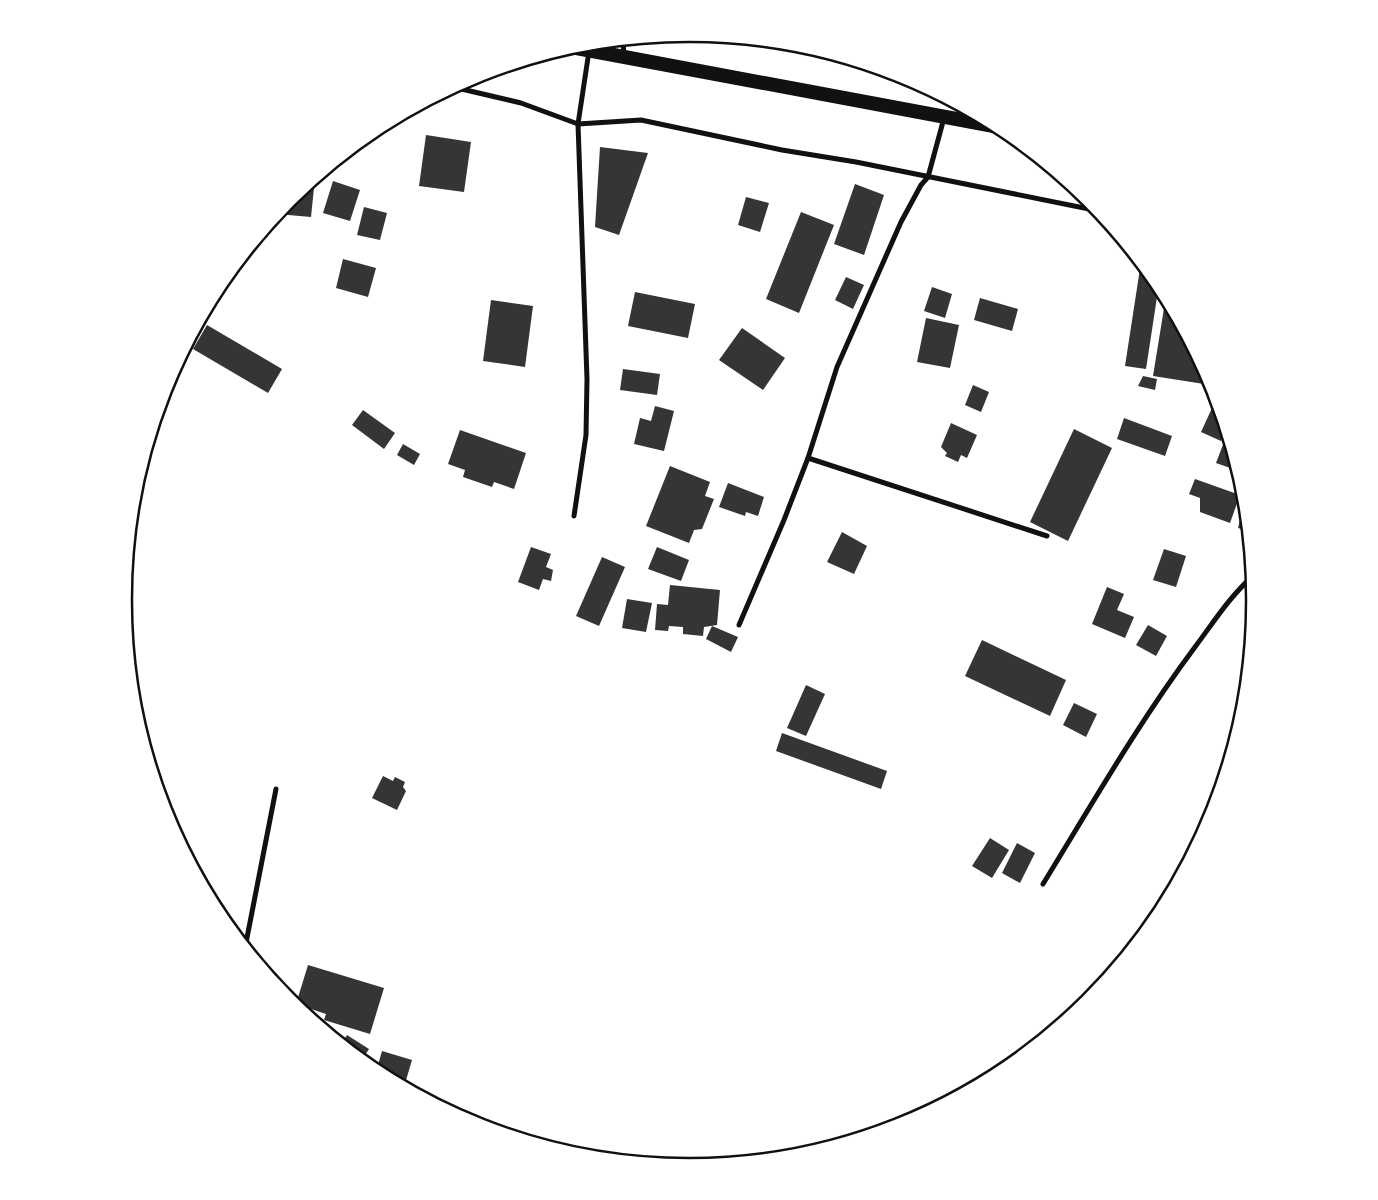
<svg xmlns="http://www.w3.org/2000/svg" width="1378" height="1200" font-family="Figtree,sans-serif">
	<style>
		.building { fill: #353535 }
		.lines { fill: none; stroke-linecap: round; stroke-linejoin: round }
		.minor { stroke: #111; stroke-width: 5 }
		.trunk { stroke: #111; stroke-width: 14 }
		.rim { fill: none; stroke: #111; stroke-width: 2.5 }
	</style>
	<rect width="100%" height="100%" fill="#fff"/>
	<!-- building -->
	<g class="building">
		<path d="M426 135 471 142 464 192 419 186Z"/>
		<path d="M600 147 648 153 619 235 595 227Z"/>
		<path d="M315 178 311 217 277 214 289 199Z"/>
		<path d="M333 181 360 190 350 221 323 213Z"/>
		<path d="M855 184 884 195 864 255 834 244Z"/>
		<path d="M746 197 769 203 760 232 738 225Z"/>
		<path d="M364 207 387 213 380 240 357 235Z"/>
		<path d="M801 212 834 225 799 313 766 299Z"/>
		<path d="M343 259 376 268 368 297 336 288Z"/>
		<path d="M1141 262 1159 284 1146 369 1125 366Z"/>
		<path d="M846 277 864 285 853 309 835 300Z"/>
		<path d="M932 287 952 294 945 318 924 311Z"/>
		<path d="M635 292 695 304 688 338 628 326Z"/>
		<path d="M1166 296 1206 372 1204 384 1153 376Z"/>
		<path d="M980 298 1018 309 1012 331 974 320Z"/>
		<path d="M491 300 533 306 525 367 483 361Z"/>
		<path d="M926 318 959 325 950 368 917 362Z"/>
		<path d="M207 325 282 369 268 393 193 349Z"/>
		<path d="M742 328 785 358 763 390 719 360Z"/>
		<path d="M623 369 660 374 657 395 620 390Z"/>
		<path d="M1143 376 1157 379 1155 390 1138 386Z"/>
		<path d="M973 385 989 392 981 412 965 405Z"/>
		<path d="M655 406 674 411 664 451 634 444 640 418 651 421Z"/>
		<path d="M1212 408 1221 412 1226 430 1221 441 1201 432Z"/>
		<path d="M363 410 395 433 384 449 352 425Z"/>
		<path d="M1124 418 1172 436 1165 456 1117 439Z"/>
		<path d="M951 423 977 435 967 458 961 455 958 462 945 456 947 453 941 447Z"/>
		<path d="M1074 429 1112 448 1068 541 1030 522Z"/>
		<path d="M460 430 526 453 514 489 494 482 492 487 463 477 465 470 448 464Z"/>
		<path d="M1224 442 1231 444 1239 471 1216 463Z"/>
		<path d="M403 444 420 454 414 465 397 455Z"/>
		<path d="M670 466 710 482 705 496 714 499 702 529 694 530 689 543 646 526Z"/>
		<path d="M1195 479 1240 495 1230 523 1200 512V498L1189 494Z"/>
		<path d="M728 483 764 497 758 516 746 512 745 516 719 507Z"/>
		<path d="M1245 500 1248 531 1238 528Z"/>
		<path d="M842 532 867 546 854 574 827 562Z"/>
		<path d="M531 547 551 554 546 567 553 570 551 581 543 579 539 590 518 582Z"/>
		<path d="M657 547 689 560 681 581 648 569Z"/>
		<path d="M1164 549 1186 556 1176 587 1153 580Z"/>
		<path d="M602 557 625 567 599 626 576 616Z"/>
		<path d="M670 585 720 590 717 625 704 627 703 636 683 634V627L669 626 668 631 655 630 657 604 668 605Z"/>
		<path d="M1107 587 1124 594 1117 610 1134 617 1125 638 1092 624Z"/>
		<path d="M627 599 652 603 646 632 622 628Z"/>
		<path d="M1148 625 1167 636 1156 656 1136 645Z"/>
		<path d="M712 626 738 637 731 652 706 639Z"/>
		<path d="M982 640 1066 680 1050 716 965 676Z"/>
		<path d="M806 685 825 694 806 736 787 728Z"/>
		<path d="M1074 703 1097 714 1086 737 1063 725Z"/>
		<path d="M782 733 887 771 881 789 776 751Z"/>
		<path d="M383 776 393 781 395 777 405 782 403 787 406 791 397 810 372 798Z"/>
		<path d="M990 838 1009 850 992 878 972 866Z"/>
		<path d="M1017 843 1035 853 1020 883 1002 873Z"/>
		<path d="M308 965 384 988 370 1034 324 1020 326 1014 296 1004Z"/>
		<path d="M347 1035 369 1049 362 1060 341 1044Z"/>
		<path d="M382 1051 412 1060 404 1087 376 1072Z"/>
	</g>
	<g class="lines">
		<!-- minor -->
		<g class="minor">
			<path d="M623 40 624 56"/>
			<path d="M453 87 521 103 578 124 641 120 782 150 856 162 1099 211"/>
			<path d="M808 458 1047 536"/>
			<path d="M574 516 586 435 587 379 578 124 589 51"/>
			<path d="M739 625 784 520 808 458 837 367 901 222 921 185 928 177 944 118"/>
			<path d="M1043 884C1092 804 1139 722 1195 647 1213 623 1230 596 1253 576"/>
			<path d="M245 948 276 789"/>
		</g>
		<!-- trunk -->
		<path class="trunk" d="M571 47 999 127"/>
	</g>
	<!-- crop -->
	<path d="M0 0H1378V1200H0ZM689 42H689A557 557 0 0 1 1246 599V601A557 557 0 0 1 689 1158H689A557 557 0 0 1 132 601V599A557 557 0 0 1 689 42Z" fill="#fff" fill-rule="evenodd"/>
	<path class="rim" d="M689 42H689A557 557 0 0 1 1246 599V601A557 557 0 0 1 689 1158H689A557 557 0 0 1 132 601V599A557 557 0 0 1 689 42Z"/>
</svg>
